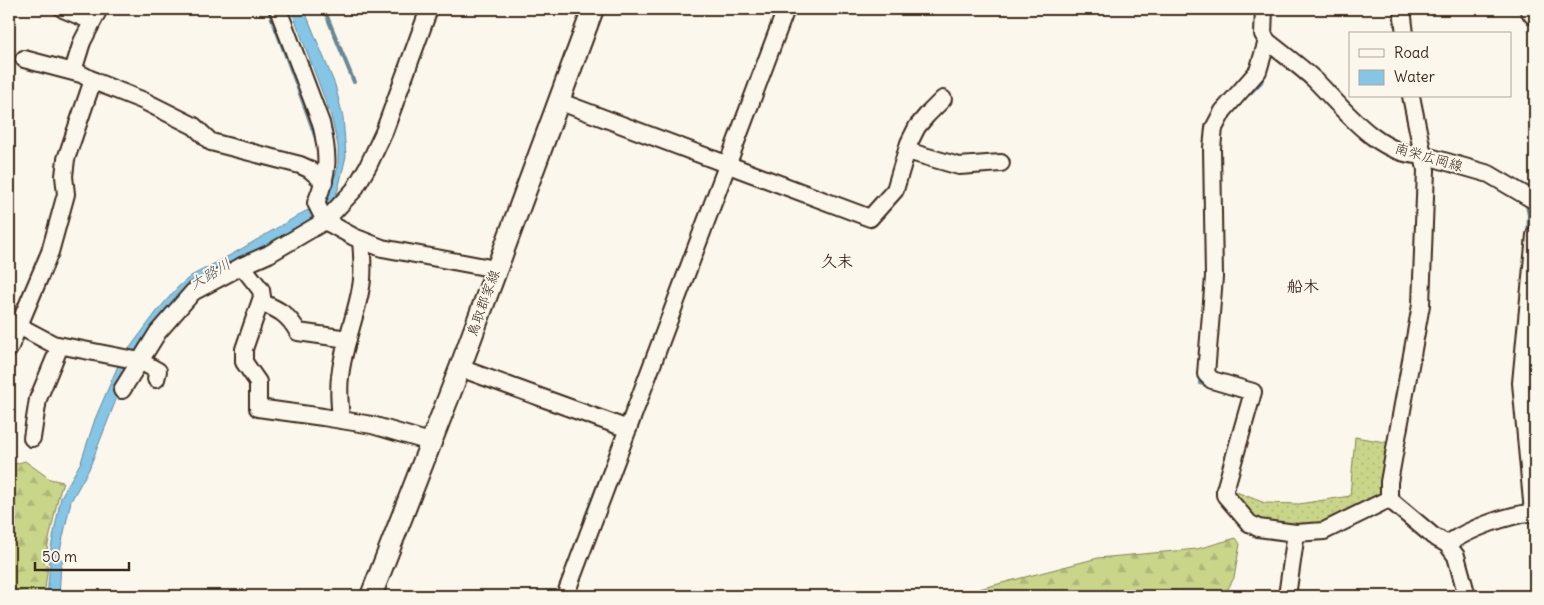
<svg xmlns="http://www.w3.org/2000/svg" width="1544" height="605" font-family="Delius,'Klee One',sans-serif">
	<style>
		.grass { fill: url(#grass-dots); stroke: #828054 }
		.forest { fill: url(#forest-firs); stroke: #828054 }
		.water { fill: #85c5e5; stroke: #678795 }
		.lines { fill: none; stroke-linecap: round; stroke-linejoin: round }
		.stream { stroke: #678795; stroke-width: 4 }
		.minor-casing { stroke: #3b2a1e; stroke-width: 20 }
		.major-casing { stroke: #3b2a1e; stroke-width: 24 }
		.highway-casing { stroke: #3b2a1e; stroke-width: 28 }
		.minor { stroke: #fbf7ec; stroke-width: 16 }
		.major { stroke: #fbf7ec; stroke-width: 20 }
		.highway { stroke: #fbf7ec; stroke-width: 24 }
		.labels { text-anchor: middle; stroke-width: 4; stroke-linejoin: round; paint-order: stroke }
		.street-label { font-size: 14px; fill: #3b2a1e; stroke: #fbf7ec }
		.water-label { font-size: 15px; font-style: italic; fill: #51585a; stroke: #fbf7ec }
		.quarter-label { font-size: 16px; font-weight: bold; fill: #3b2a1e; stroke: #fbf7ec }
	</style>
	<defs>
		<pattern id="grass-dots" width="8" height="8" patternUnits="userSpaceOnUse" patternTransform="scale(1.25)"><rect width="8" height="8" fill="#c9d589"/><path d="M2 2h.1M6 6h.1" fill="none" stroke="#aeb776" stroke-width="1.8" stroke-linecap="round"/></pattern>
		<pattern id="forest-firs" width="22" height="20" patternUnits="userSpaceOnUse" patternTransform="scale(1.25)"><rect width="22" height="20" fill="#c9d589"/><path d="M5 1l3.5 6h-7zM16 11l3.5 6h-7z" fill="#aeb776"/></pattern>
	</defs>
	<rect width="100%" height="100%" fill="#fbf7ec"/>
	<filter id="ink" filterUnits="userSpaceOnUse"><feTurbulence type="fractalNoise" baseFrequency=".02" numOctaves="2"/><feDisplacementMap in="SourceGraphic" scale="10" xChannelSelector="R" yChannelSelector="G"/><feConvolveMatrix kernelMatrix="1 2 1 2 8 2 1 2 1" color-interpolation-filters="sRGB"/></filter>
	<g filter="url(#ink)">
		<!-- grass -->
		<path class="grass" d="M1355 437 1391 443 1382 493 1378 501 1313 528 1256 524 1231 490 1265 503 1299 504 1350 496Z"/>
		<!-- forest -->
		<g class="forest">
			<path d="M25 461 50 479 63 482 58 498 44 563 48 566 44 596H9V466Z"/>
			<path d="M1236 538 1240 544 1234 578 1224 596H957L960 594 1098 558 1197 549Z"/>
		</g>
		<!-- water -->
		<g class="water">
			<path d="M267 9H269L295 77 318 146 319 165 317 146 307 117Z"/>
			<path d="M291 9H304L335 85 343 117 346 156 339 186 336 195 317 219 195 286 121 387 89 469 71 501 59 555 63 563 61 564 59 596H47L50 563H48L61 497 81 462 95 419 120 361 158 310 178 287 191 276 236 252 304 212 323 204 328 196 338 167V146L331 116Z"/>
			<path d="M617 433 619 434 586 517V523L557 596H555L584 522V517Z"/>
		</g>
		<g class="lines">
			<!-- stream -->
			<g class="stream">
				<path d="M324 9 354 82"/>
				<path d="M1249 94 1261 82 1263 76"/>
				<path d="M1527 205 1529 215 1528 236"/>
				<path d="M1530 371 1535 414"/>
				<path d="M1201 377 1200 383 1210 386"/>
				<path d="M1533 428 1535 420"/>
			</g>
			<!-- minor casing -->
			<g class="minor-casing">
				<g id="minor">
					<path d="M63 9 92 21"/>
					<path d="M278 9 321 123C329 157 329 171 316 203L325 221 354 237 382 248 496 269"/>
					<path d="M1264 9 1263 34 1267 41C1283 54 1300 66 1315 80 1343 108 1379 157 1423 155L1489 174 1535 201"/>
					<path d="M1402 9 1405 34"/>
					<path d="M1267 41 1258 71 1223 111 1214 128 1212 148 1214 277 1206 374 1212 380 1253 392 1225 490V495L1249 523 1258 528 1296 533 1324 531 1389 499"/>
					<path d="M24 59 81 74 96 82 144 101 194 126 211 142 300 165 309 169 324 182"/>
					<path d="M73 71 82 42 99 9"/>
					<path d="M558 101 870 218 895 190 909 143 917 127 927 115 943 99"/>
					<path d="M907 151 959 166 1001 163"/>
					<path d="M242 266 261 290 262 297 244 349V362L258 382V408L323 417 372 425 430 442"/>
					<path d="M261 302C279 310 288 314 298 332L348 339"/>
					<path d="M19 326 53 344 140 361 158 371 156 379"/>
					<path d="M9 349 50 252 66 194 64 176 66 159 93 80"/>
					<path d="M460 368 628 429"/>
					<path d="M122 390 158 332 193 292 242 266 269 254 325 221 354 190 368 166 384 132 429 9"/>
					<path d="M341 420C340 406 338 391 340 377 343 346 356 317 361 287 364 271 362 255 361 240"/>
					<path d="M32 438 38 399 60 346"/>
					<path d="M1389 499V482L1421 305 1426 170 1411 96"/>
					<path d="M1389 499 1433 536 1447 544 1456 556 1467 596"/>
					<path d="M1533 512 1521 383 1535 235"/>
					<path d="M1447 544C1471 528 1507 515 1535 512"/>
					<path d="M565 596 786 9"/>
					<path d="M1287 596 1296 533"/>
				</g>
			</g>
			<!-- major casing -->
			<g class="major-casing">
				<path id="major" d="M371 596 460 368 593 9"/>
			</g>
			<!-- highway casing -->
			<g class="highway-casing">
				<path id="highway" d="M1533 9 1535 12"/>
			</g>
			<!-- minor -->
			<use href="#minor" class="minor"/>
			<!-- major -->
			<use href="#major" class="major"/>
			<!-- highway -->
			<use href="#highway" class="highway"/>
		</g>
	</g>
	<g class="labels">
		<!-- street labels -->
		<g class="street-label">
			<text transform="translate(1429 157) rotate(16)" y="5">南栄広岡線</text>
			<text transform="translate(483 303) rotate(-70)" y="5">鳥取郡家線</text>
		</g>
		<!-- water labels -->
		<g class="water-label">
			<text transform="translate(210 274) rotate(-31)" y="5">大路川</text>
		</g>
		<!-- quarter labels -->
		<g class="quarter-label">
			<text x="837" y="267">久末</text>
			<text x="1303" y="292">船木</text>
		</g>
	</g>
	<!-- margin -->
	<rect width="1544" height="605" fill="none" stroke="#fbf7ec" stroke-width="30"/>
	<rect x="15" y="15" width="1514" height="575" fill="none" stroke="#3b2a1e" stroke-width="2" filter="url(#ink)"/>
	<!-- legend -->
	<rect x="1349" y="32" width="162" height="65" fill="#fbf7ec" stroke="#aea59a"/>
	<rect x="1359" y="49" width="25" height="8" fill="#fbf7ec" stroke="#aea59a"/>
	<text x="1394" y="58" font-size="15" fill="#3b2a1e">Road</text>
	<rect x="1359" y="70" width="25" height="15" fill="#85c5e5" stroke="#aea59a"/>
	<text x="1394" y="82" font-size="15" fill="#3b2a1e">Water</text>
	<!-- scale -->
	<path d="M35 562v8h94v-8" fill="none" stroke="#3b2a1e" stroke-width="2.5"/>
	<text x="42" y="562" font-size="15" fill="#3b2a1e" stroke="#fbf7ec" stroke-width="4" paint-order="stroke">50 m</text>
</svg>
